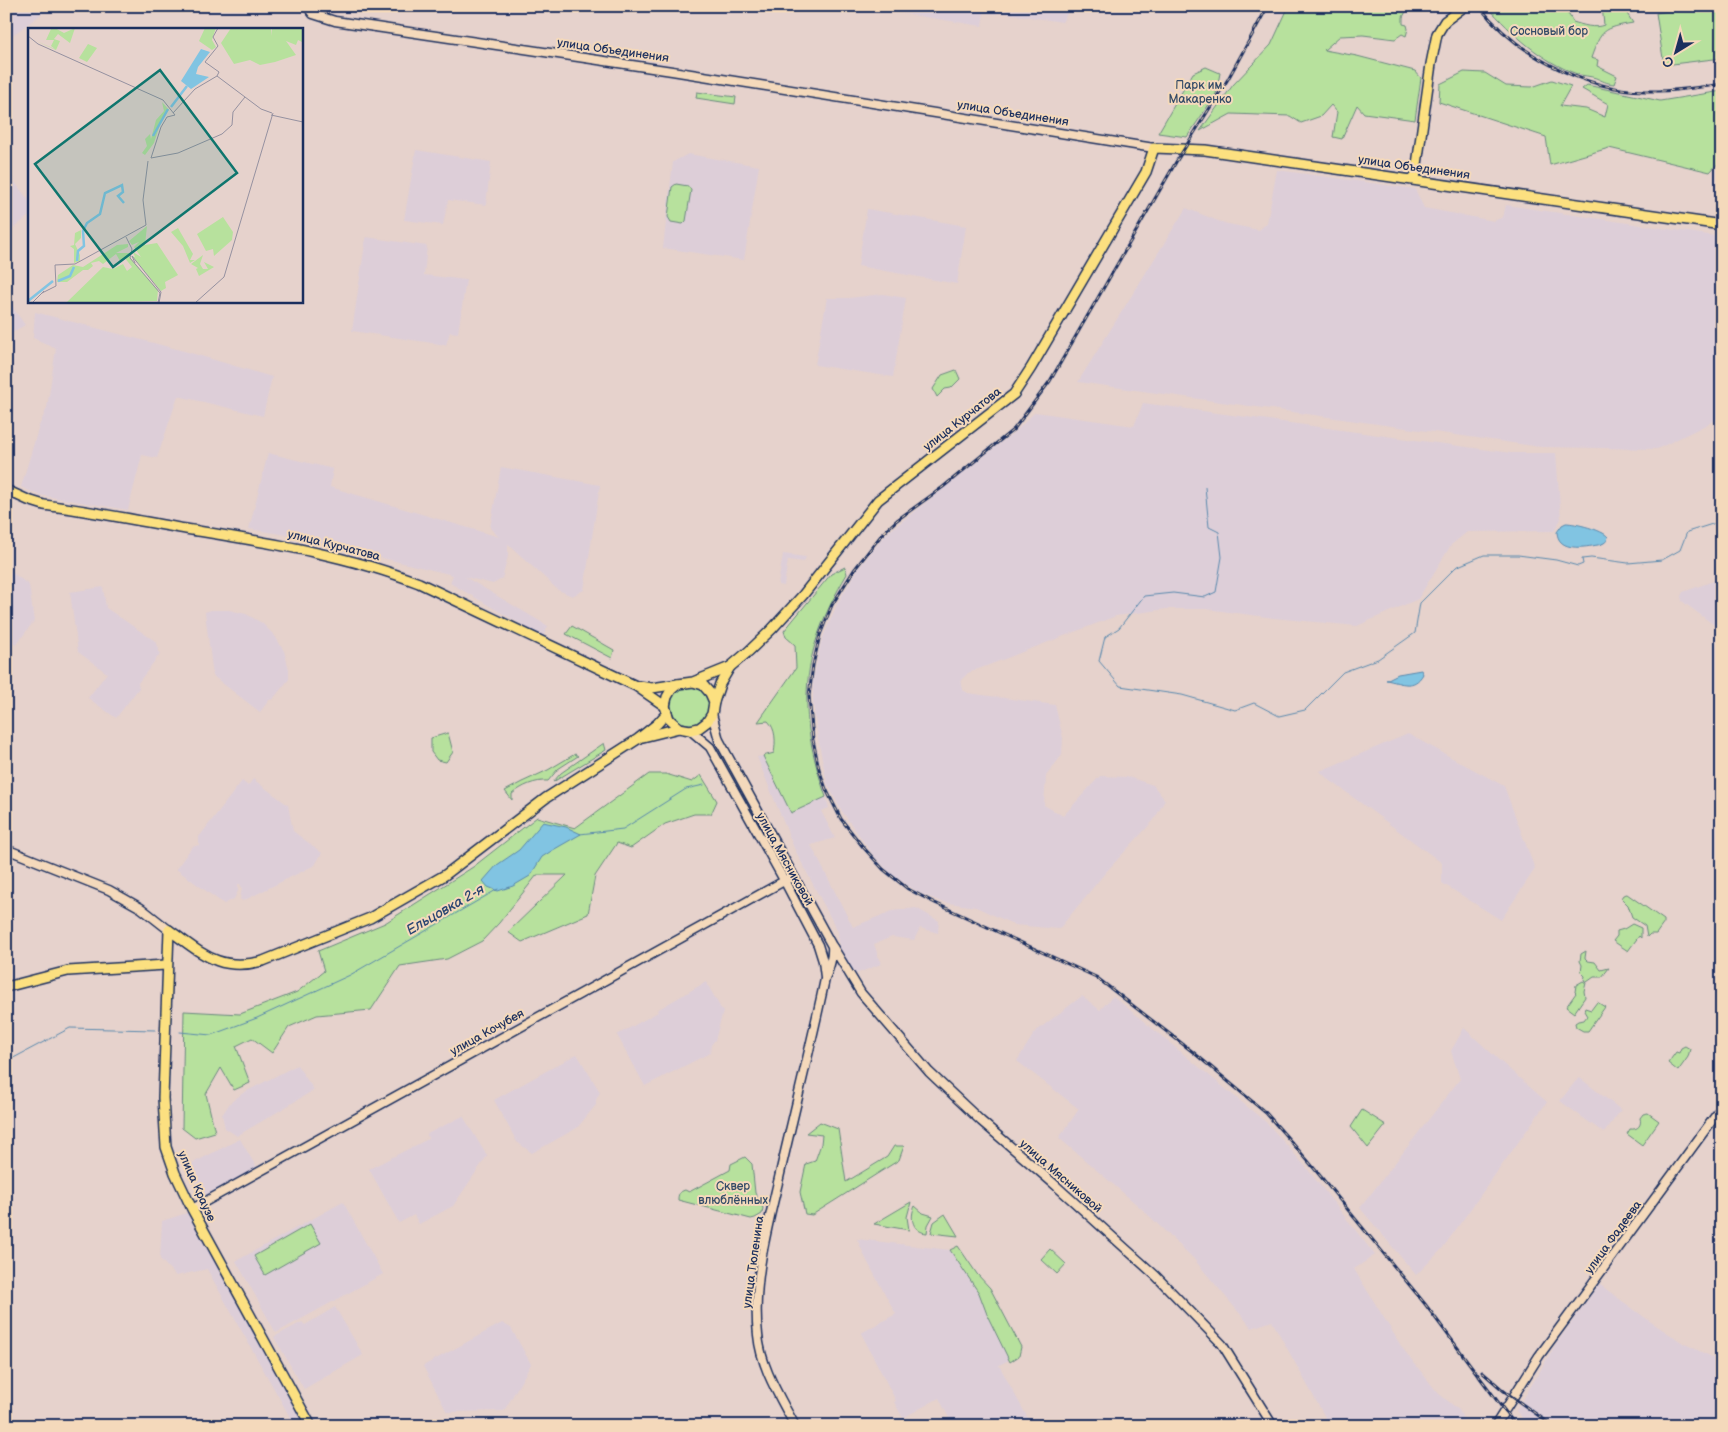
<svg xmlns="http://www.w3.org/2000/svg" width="1728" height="1432" font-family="'Balsamiq Sans',sans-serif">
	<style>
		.built { fill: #ddced8 }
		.green { fill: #b7e19d; stroke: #69887e }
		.water { fill: #81c4e2; stroke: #5888ad }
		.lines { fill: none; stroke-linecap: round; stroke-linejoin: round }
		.stream { stroke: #5888ad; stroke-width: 1 }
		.minor-casing { stroke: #1b2f5e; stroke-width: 11 }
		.major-casing { stroke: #1b2f5e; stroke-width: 12 }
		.minor { stroke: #f4d9bb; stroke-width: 8 }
		.major { stroke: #fce080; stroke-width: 9 }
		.rail-casing { stroke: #1b2f5e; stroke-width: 3 }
		.rail { stroke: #f4d9bb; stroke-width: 1; stroke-dasharray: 4; stroke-linecap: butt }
		.labels { text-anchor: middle; stroke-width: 4; stroke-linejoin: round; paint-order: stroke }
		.park-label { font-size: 12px; fill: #324a67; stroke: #f4d9bb }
		.street-label { font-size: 12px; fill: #1b2f5e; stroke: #f4d9bb }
		.water-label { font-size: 14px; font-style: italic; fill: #2a4572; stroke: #f4d9bb }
		.inset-river { fill: none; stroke: #81c4e2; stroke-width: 2.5 }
		.inset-road { fill: none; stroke: #9591a0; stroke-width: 1 }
		.view { fill: #0f766e; fill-opacity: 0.15; stroke: #0f766e; stroke-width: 2.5 }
		.inset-edge { fill: none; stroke: #1b2f5e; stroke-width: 2.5 }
	</style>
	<rect width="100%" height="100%" fill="#e6d2cc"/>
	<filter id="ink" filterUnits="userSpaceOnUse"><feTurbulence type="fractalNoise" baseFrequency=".02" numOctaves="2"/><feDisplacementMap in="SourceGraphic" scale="10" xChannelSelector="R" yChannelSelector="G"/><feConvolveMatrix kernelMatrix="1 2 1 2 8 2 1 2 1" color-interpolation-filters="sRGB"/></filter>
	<g filter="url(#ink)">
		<!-- built -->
		<g class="built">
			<path d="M6 6H52L6 40Z"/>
			<path d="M855 6H984L1000 9 1001 6H1068L1067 14 1062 22 998 12 997 14 984 12 982 26Z"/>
			<path d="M416 150 491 162 486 205 448 200 443 225 404 220Z"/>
			<path d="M688 154 759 166 744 260 663 248 673 162Z"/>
			<path d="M6 170 29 201V216L6 234Z"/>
			<path d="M1277 170 1415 189 1424 208 1494 221 1503 217 1506 205 1722 237V417L1657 449 1541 447 1078 382 1186 208 1223 223 1259 230 1267 223Z"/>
			<path d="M867 209 966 226 957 284 858 266Z"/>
			<path d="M366 237 427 246 424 275 466 280 458 333 450 332 446 345 352 331Z"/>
			<path d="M883 294 906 298 893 377 815 365 827 298H849Z"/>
			<path d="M6 298 25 325 6 336Z"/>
			<path d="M35 312 184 351 272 377 263 416 178 396 157 458 142 455 128 510 39 495 21 487 39 426 47 408 56 348 33 338Z"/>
			<path d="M1143 403 1511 453H1556L1561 519 1554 531 1467 532 1451 545 1418 599 1357 626 1274 618 1206 609H1166L1116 616 968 673 961 680 963 690 968 693 1055 705 1063 738 1062 755 1046 776 1044 805 1063 816 1100 776 1128 777 1153 785 1165 800 1154 820 1105 873 1059 929 1015 925 976 907 942 902 919 893 891 874 873 855 841 810 827 783 818 739 813 703V681L821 642 838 602 858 569 886 534 1018 429 1035 412 1134 426Z"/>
			<path d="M268 453 333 469 330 487 499 537 490 528 501 467 600 485 584 590 572 596 558 590 508 544V556L502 579 493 584 465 577 548 626 543 637 450 583 453 575 287 535 249 529Z"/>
			<path d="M783 554 806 557 804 562 788 560 784 586 778 585Z"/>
			<path d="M6 568 29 585 34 621 16 645 6 637Z"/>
			<path d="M1722 578V631L1682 601 1681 596 1683 592Z"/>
			<path d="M103 587 106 608 155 641 160 654 138 683 139 688 116 718 88 698 107 673 78 652 70 592Z"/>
			<path d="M211 610H229L246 614 262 623 275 636 284 651 289 669V679L273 699 269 700 260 712 213 676 205 612Z"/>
			<path d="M1408 734 1504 786 1535 869 1501 920 1442 883V863L1327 778 1320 771Z"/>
			<path d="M763 756 791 812 826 797 829 808 821 811 835 838 811 845 853 927 892 911 916 908 939 921 938 933 920 928 914 940 892 937 874 944 881 964 853 975 839 947 838 932 794 848 757 757Z"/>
			<path d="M253 779 288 805 293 831 322 853 315 865 243 901 240 899 242 888 240 884H238V891L234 899 224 904 176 869 192 847 199 845V837L242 781 248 786Z"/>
			<path d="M706 982 723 1012 715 1040 711 1045 710 1053 645 1086 617 1035 658 1012 657 1010Z"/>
			<path d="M1082 996 1100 1010 1113 996 1267 1123 1305 1166 1375 1255 1354 1269 1403 1349 1438 1393 1459 1410 1466 1426H1330L1272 1321 1252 1328 1193 1258 1142 1209 1059 1138 1079 1109 1017 1061 1035 1032Z"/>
			<path d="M1464 1028 1501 1062 1547 1102 1442 1249 1416 1275 1360 1208 1460 1079 1451 1051Z"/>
			<path d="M577 1054 600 1092 596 1100V1105L577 1128 532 1153 517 1142 494 1100Z"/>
			<path d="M297 1065 314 1090 237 1136 225 1128 222 1115 230 1103 243 1093Z"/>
			<path d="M1580 1078 1621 1110 1604 1133 1560 1101 1575 1082Z"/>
			<path d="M463 1116 487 1156 453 1206 419 1224 414 1215 399 1223 369 1169 428 1139 427 1134Z"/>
			<path d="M240 1139 258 1170 204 1200 187 1166Z"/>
			<path d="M343 1202 383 1274 276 1333 236 1261Z"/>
			<path d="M187 1213 307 1426H295L207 1269 176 1276 160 1259 162 1221Z"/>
			<path d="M857 1239 950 1250 979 1293 988 1317 1009 1360 999 1365 1032 1426H953L939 1398 903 1418 894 1402 896 1401 861 1333 896 1314 866 1259Z"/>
			<path d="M1599 1284 1651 1322 1683 1343 1718 1360 1722 1355V1426H1530L1516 1411 1556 1344Z"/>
			<path d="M335 1307 363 1355 304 1389 274 1337 302 1322 305 1325Z"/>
			<path d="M502 1323 511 1328 531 1364 504 1411 447 1412 423 1366Z"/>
		</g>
		<!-- green -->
		<g class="green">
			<path d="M1289 6H1409L1403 17V24L1407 25 1408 29 1406 36 1402 34 1395 39 1363 35 1340 36 1324 50 1357 56 1415 71 1421 78 1415 120 1364 113 1357 105 1342 139 1333 137 1337 112 1331 105 1321 116 1301 123 1290 116 1231 114 1200 131 1233 85 1271 45Z"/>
			<path d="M1487 6H1564L1562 9 1569 15 1573 22C1583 25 1594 29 1604 25L1602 6H1627L1626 12 1633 23C1603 28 1601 30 1591 58L1598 60 1597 66 1617 76 1614 84C1606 83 1603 81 1596 78 1590 76 1583 76 1577 74 1541 61 1512 34 1487 6Z"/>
			<path d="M1701 6H1722V58L1664 65 1656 13Z"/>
			<path d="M1206 67 1220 73 1216 94 1187 137 1158 133 1193 73Z"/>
			<path d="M1464 72 1485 73 1506 86 1532 87 1552 80 1571 86 1560 106 1586 109 1605 117 1608 104 1582 89 1587 85 1660 101 1722 91V159L1710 172 1609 148 1550 165 1546 137 1439 102 1440 84Z"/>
			<path d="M697 92 736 97 735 104 696 98Z"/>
			<path d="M676 184 688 186 691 190 686 221 683 224 671 222 668 217 672 187Z"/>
			<path d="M956 370 960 379 951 388 945 389 937 397 933 389 942 375Z"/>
			<path d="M845 567 847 574C800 653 796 711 826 797L791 813 763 756 774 753C776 742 776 729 768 721L758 722 796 668 795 645 786 637 784 631 831 574Z"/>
			<path d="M572 626 614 650 612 658 566 634Z"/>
			<circle cx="690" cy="705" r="19"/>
			<path d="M448 733 453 752 446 762 437 760 431 752V738Z"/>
			<path d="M604 743 606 750 553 782 561 773Z"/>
			<path d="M575 754 578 756 558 769 548 781C535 780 522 786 512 794V800L505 791 522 782 548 770Z"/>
			<path d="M649 774H666L692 782 701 775 717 801 711 814H694L665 824 631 848 617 843 595 876 588 914 522 942 508 932 567 875H537L499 923 482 941 447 959 400 966 371 1010 317 1015 289 1027 272 1053 252 1038 236 1046 250 1083 234 1090 221 1068 206 1094 215 1132 195 1138 182 1128 184 1011 240 1014 297 992 324 971 318 951 385 923 473 867 537 817 575 828Z"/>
			<path d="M1627 894 1664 920V923L1656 934H1650L1647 937 1645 926 1632 917 1628 905 1621 898 1623 895Z"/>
			<path d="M1632 924 1641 928V938L1639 936 1628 951 1613 941 1617 936V931L1624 929Z"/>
			<path d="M1586 951 1585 958 1588 961 1595 962 1601 970 1609 968 1602 977H1594L1587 982 1584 980 1585 976 1581 972 1582 965 1580 961 1581 954Z"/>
			<path d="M1583 981 1586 983 1584 991 1585 997 1574 1013 1566 1007 1576 993 1575 992 1576 985Z"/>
			<path d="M1597 1002 1605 1007 1588 1031H1583L1576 1027 1575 1023 1578 1021 1584 1020 1587 1016 1584 1011 1585 1008 1591 1010Z"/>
			<path d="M1685 1046 1690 1049 1688 1057 1678 1071 1668 1063 1676 1052 1679 1053 1681 1048Z"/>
			<path d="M1362 1110 1386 1125 1368 1148 1351 1127Z"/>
			<path d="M1648 1113 1659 1121 1642 1145 1627 1134 1630 1129C1638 1130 1642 1125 1640 1118L1643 1114Z"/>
			<path d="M820 1122 838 1129 846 1182 887 1157 894 1146H904L899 1160 812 1215 805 1214 800 1192 806 1164 815 1161 821 1144 822 1135 806 1133Z"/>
			<path d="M745 1157 752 1164 755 1193 763 1208 762 1214 755 1218 751 1219 678 1200C678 1194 679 1192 685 1190L689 1192 730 1170 731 1164Z"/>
			<path d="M911 1202 907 1217 909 1230 874 1224Z"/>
			<path d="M915 1206 923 1213 933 1216 928 1225 927 1233C913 1232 909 1218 915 1206Z"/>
			<path d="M945 1214 958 1236 931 1233 934 1222Z"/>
			<path d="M310 1224 321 1243 265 1275 254 1256Z"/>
			<path d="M958 1246 977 1274 990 1288 1021 1347 1019 1356 1010 1362 988 1317 979 1293 950 1250Z"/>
			<path d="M1050 1249 1066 1264 1057 1274 1041 1259Z"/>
		</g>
		<!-- water -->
		<g class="water">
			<path d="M1566 523C1575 523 1603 530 1608 537 1607 540 1607 541 1604 543 1601 545 1596 545 1592 546 1579 548 1558 550 1557 532L1562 525Z"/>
			<path d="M1421 670 1423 674C1414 690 1402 683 1386 680L1398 674Z"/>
			<path d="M543 822 566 827 581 834 553 850 542 857 530 876 513 886 498 891 488 887 483 881 497 865 519 850Z"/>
		</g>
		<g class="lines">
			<!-- stream -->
			<g class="stream">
				<path d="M1205 487 1209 527 1219 532 1222 557 1216 592 1205 597 1173 593 1144 596 1119 628 1105 637 1099 661 1120 686 1182 695 1235 710 1254 703 1279 716 1305 710 1343 672 1378 659 1415 633 1420 603 1456 567 1484 555H1518L1556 560 1578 566 1583 564 1582 559 1591 558 1628 563 1662 560 1680 550 1687 532 1722 521"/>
				<path d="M580 834 623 829 686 789 704 785"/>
				<path d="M180 1032 211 1035 257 1018 350 975 498 889"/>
				<path d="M6 1062 70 1028 155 1030"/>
			</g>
			<!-- minor casing -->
			<g class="minor-casing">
				<g id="minor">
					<path d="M307 6 313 14 335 21 672 71 1154 148"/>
					<path d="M712 714 719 740 832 946C833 958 829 968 825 979 811 1046 794 1112 779 1178 767 1229 752 1283 758 1335 761 1368 780 1397 795 1426"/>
					<path d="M690 730 710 747 784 880 818 945 823 961 825 977"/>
					<path d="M6 849 109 890 141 908 169 930"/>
					<path d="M833 947 861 993 929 1072 981 1121 1053 1183 1156 1276 1222 1344 1273 1426"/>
					<path d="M192 1209 793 876"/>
					<path d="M1495 1426 1539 1356 1722 1107"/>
				</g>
			</g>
			<!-- major casing -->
			<g class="major-casing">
				<g id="major">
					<path d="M1415 179 1431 64 1437 34 1445 21 1465 6"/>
					<path d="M6 490 28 500 44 505C92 511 139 521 186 529 265 542 345 554 419 583L636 686 665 706"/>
					<path d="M693 682 703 685 710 693 714 702 712 714 707 722 699 728 690 730 679 728 669 719 665 706 667 697 671 690 678 684 693 682 730 667 749 651 772 629 803 595 878 500 1014 394 1031 368 1146 172 1154 148 1205 150 1722 225"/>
					<path d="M639 686 652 688 678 684"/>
					<path d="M714 702 720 684 730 667"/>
					<path d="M643 737 679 728"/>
					<path d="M169 930C203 954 219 972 263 961L370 918 445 875 546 798 638 739 657 724 667 713"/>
					<path d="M169 930 163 1098 166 1147 175 1173 192 1209 311 1426"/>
					<path d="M6 987 68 971 166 965"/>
				</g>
			</g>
			<!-- minor -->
			<use href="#minor" class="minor"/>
			<!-- major -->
			<use href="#major" class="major"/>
			<!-- rail casing -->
			<g class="rail-casing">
				<g id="rail">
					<path d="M1268 6 1228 79 1176 162 1050 381 1014 429 943 487 897 520 883 533 854 570 832 605 820 635 813 665 809 696 813 740 819 769 826 789 841 819 863 847 883 869 908 889 935 903 1096 977 1193 1052 1266 1113 1308 1161 1425 1304 1516 1426"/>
					<path d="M1479 6C1516 54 1584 90 1645 91 1670 92 1697 88 1722 84"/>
					<path d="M1482 1372 1504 1391 1553 1426"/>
				</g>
			</g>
			<!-- rail -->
			<use href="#rail" class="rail"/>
		</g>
	</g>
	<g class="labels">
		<!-- park labels -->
		<g class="park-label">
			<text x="1549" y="35">Сосновый бор</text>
			<text x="1200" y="89">Парк им.<tspan x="1200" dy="14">Макаренко</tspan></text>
			<text x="733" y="1190">Сквер<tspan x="733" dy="14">влюблённых</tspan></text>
		</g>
		<!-- street labels -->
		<g class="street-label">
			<text transform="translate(613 50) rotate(8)" y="4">улица Объединения</text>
			<text transform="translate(1013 113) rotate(9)" y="4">улица Объединения</text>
			<text transform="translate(1414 167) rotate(8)" y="4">улица Объединения</text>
			<text transform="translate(962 419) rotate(-38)" y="4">улица Курчатова</text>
			<text transform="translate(334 545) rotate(14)" y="4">улица Курчатова</text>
			<text transform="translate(785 859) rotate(61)" y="4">улица Мясниковой</text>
			<text transform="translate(487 1032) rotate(-29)" y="4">улица Кочубея</text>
			<text transform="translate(1061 1176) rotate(41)" y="4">улица Мясниковой</text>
			<text transform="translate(197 1186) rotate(66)" y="4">улица Краузе</text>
			<text transform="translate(1613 1237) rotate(-54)" y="4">улица Фадеева</text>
			<text transform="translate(753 1262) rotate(-82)" y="4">улица Тюленина</text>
		</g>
		<!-- water labels -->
		<g class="water-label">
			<text transform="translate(445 909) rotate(-30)" y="5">Ельцовка 2-я</text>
		</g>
	</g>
	<!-- overview -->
	<g transform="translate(28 28)">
		<rect width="275" height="275" fill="#e6d2cc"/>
		<path d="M27 0 36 5 47 0 42 15 30 6 26 11 32 13 28 22 8 13 27 21 23 18 26 12H18L23 1ZM177 0H188L184 12 188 19 184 22 171 13ZM203 0H243V8L244 0H274V14L270 12 268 17 258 13 268 27 247 34 232 37 222 32 206 36 193 15ZM60 16 69 20 59 34 51 30ZM134 74 141 82 134 90 126 115 117 127 114 125 119 118 117 111 122 106 123 111 128 92 136 83ZM195 189 205 204 204 212 186 228 185 221 178 223 169 206ZM119 198 117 217 129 215 150 247 137 254 138 260 133 263 104 228 107 229 105 224 113 229 106 219 111 214 104 217 101 213ZM150 200 165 226 162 232H167L162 235 155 218 143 204ZM53 202V210L47 216 52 227V233L46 235V221L42 218 46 217 47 205ZM100 216V219L88 225H102V230L130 262 129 273 38 275 75 239 85 241 95 236 99 243 104 239 96 229 92 233 88 226 75 236 71 233 63 235 65 238 60 242H55L39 254H29L30 247 45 237 55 239 89 217ZM175 227 172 236 175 241H180L176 234 186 239 171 248 168 241 170 240 163 236Z" fill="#b7e19d"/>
		<path d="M173 21 182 24 170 39 168 46 181 49 163 61 153 53Z" fill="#81c4e2"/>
		<path class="inset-river" d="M143 79 159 58M125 108 140 81M49 233 50 223 56 218 55 203 59 195 72 186 77 165 94 157 95 164 90 168 96 175M30 253 42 248 46 239M0 273 25 253"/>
		<path class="inset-road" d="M0 8 10 16 135 72 147 87 139 89 133 99 123 130M189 48 233 81 244 85M189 48 191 44 177 34 190 18 185 9 190 0M145 85 167 61 189 48M243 87 275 94M123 130 150 125 194 106 204 97 205 84 217 69M98 209 104 221 102 230 132 265 130 275M107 235 104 228 133 264 131 275M14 265 28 258 27 237 47 236 118 197 115 172 120 133M4 275 16 263M167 275 196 249 245 85"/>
		<path class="view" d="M132 42 209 145 85 239 7 136Z"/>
		<rect width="275" height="275" class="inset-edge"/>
	</g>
	<!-- margin -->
	<rect width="1728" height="1432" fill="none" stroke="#f4d9bb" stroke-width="25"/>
	<rect x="12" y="12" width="1703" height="1407" fill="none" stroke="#1b2f5e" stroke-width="2" filter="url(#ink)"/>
	<!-- north arrow -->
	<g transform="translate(1676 52) rotate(217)" stroke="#f4d9bb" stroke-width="4" paint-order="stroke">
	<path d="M0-4L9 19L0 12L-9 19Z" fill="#1b2f5e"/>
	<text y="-8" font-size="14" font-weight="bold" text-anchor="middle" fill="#1b2f5e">С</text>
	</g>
</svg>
